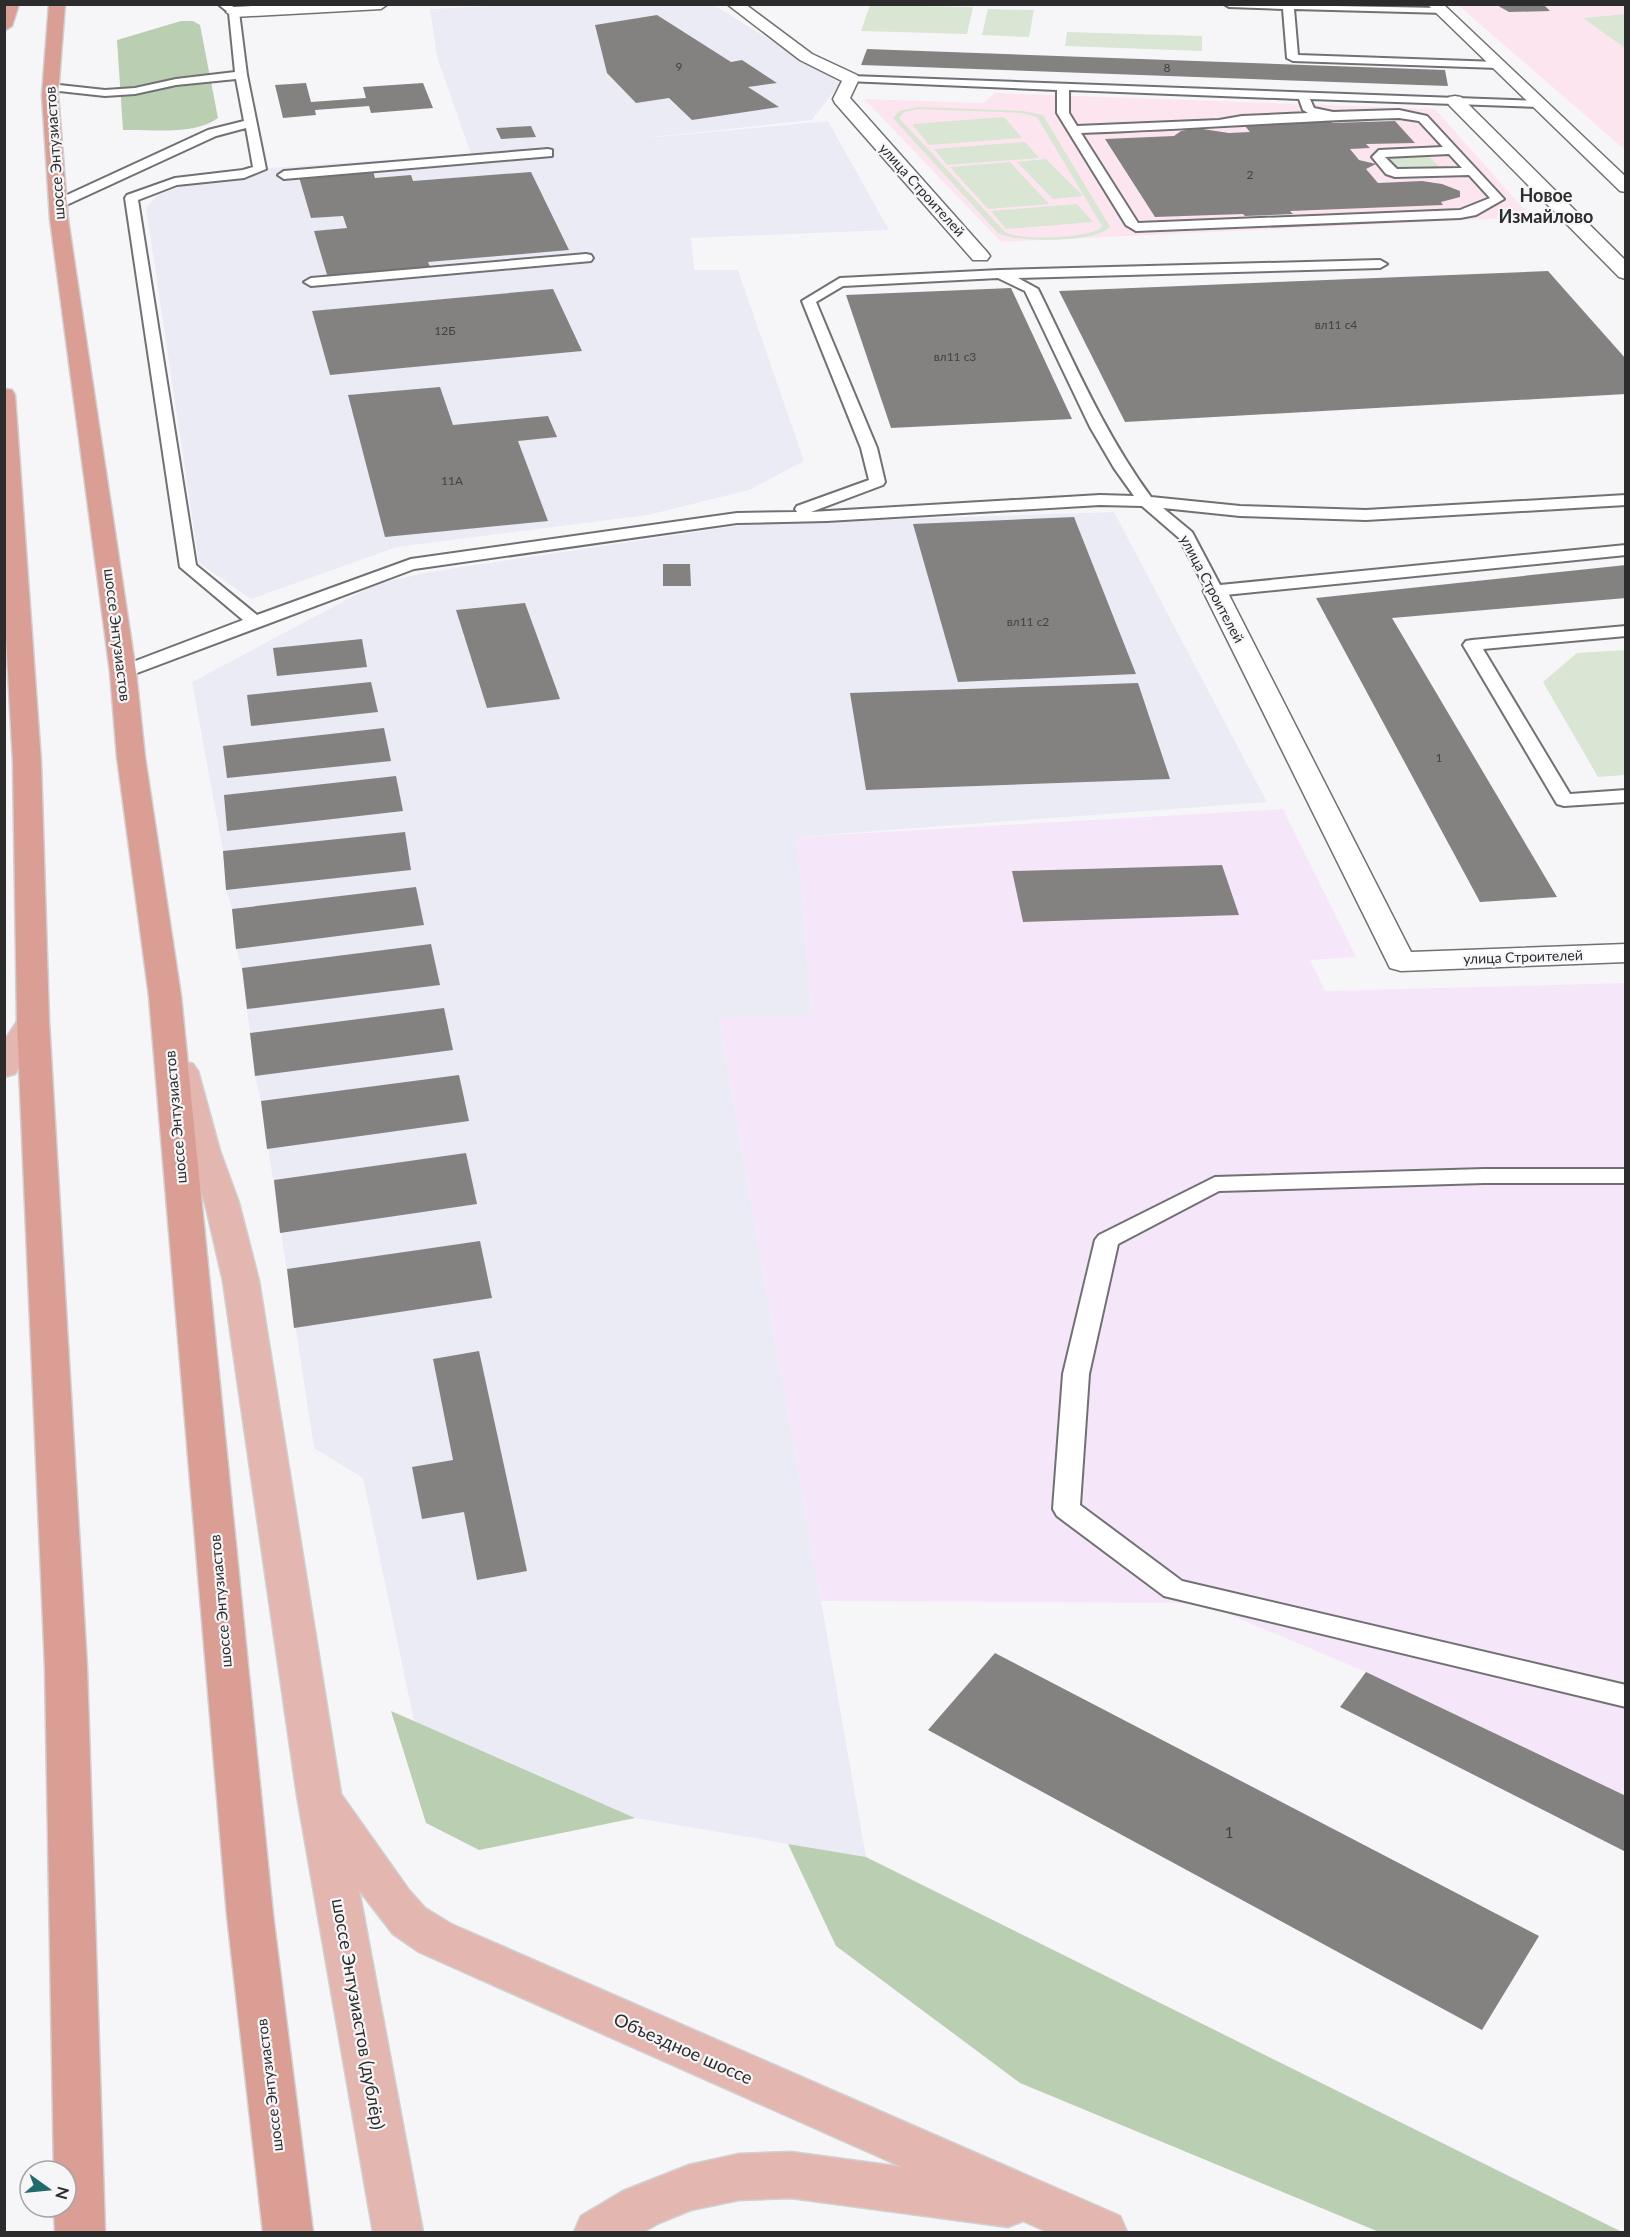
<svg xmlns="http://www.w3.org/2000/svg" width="1630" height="2237" font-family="Lato,sans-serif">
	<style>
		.built { fill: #ebebf5 }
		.industrial { fill: #f6e6f9 }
		.education { fill: #fde5f0 }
		.green { fill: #d8e6d3; fill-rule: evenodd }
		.forest { fill: #bacfb2 }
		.building { fill: #848280 }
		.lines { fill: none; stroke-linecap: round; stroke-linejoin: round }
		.service-casing { stroke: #717174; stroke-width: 4 }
		.minor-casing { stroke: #717174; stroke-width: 3 }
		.primary-casing { stroke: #d1d1d1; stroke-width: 3 }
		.trunk-casing { stroke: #d1d1d1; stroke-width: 3 }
		.service { fill: #fff; fill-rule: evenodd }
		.minor { fill: #fff; fill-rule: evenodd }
		.primary { fill: #e3b6af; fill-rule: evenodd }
		.trunk { fill: #da9e94; fill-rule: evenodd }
		.labels { text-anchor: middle; stroke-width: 4.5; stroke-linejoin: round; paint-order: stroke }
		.number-label { font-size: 12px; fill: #424242 }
		.far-street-label { font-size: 14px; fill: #2c2c2d; stroke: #f6f6f9 }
		.street-label { font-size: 15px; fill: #2c2c2d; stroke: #f6f6f9 }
		.near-number-label { font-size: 15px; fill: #424242 }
		.far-district-label { font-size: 18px; font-weight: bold; fill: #2c2c2d; stroke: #f6f6f9 }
		.near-street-label { font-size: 18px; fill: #2c2c2d; stroke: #f6f6f9 }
	</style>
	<rect width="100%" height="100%" fill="#f6f6f9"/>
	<!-- built -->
	<g class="built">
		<path d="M527 4H712L840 83 812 120 635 139 828 121 889 230 691 238 694 270H738L804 461 749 490 648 515 397 547 251 599 199 563 146 208 158 195 196 181 239 178V170L471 154 437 57 430 9Z"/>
		<path d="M1114 512 1267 802 797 837 812 1015 719 1019 866 1857 635 1818 414 1721 363 1478 314 1448 261 1101 255 1076 242 968 236 949 232 909 226 890 223 851 192 682 376 584 429 572 749 524Z"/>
	</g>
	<!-- industrial -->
	<path class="industrial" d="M1283 809 1356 957 1310 960 1325 991 1625 983V1796L1366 1672 1202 1603 821 1601 719 1018 812 1015 797 837Z"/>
	<!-- education -->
	<g class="education">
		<path d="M1458 5H1625V14L1584 18 1625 48V150Z"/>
		<path d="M995 93 1435 109 1531 217 1001 242 864 99 983 103Z"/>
	</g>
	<!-- green -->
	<g class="green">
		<path d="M870 5 973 7 967 34 861 31Z"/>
		<path d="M988 9 1034 10 1029 37 982 35Z"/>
		<path d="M1625 14V48L1583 18Z"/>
		<path d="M1067 32 1202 36V51L1065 46Z"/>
		<path d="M918 107 1023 111 1043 115 1110 227C1096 243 1016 243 998 233L893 118 899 111ZM919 109 1022 113 1037 117 1102 226 1100 229C1084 238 1022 241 1005 232L899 118 904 112Z"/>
		<path d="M1004 117 1022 138 929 145 912 124Z"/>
		<path d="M1025 142 1039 158 947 165 934 149Z"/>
		<path d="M1426 153 1441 169 1401 171 1387 155Z"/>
		<path d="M1046 159 1083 196 1053 199 1017 162Z"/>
		<path d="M1010 162 1049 204 988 209 950 167Z"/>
		<path d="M1077 204 1093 222 1006 229 991 211Z"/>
		<path d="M1625 650V775L1598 777 1543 682 1577 653Z"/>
	</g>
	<!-- forest -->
	<g class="forest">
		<path d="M181 21H193L200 25 218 118C194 136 151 129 123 130L117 40Z"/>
		<path d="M391 1711 414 1721 635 1818 479 1850 426 1823Z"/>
		<path d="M788 1844 866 1857 1622 2232H1379L1020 2083 836 1946Z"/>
	</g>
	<!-- building -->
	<g class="building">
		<path d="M1495 4H1543L1550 11 1509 12Z"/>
		<path d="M657 15 731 62 742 60 777 83 748 87 779 107 692 120 669 98 636 103 607 73 595 25Z"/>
		<path d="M867 49 1445 70 1448 86 861 65Z"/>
		<path d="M306 83 311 102 366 98 363 87 423 83 433 108 371 113 369 106 315 110 316 115 283 118 275 85Z"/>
		<path d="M1330 120 1332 123 1395 121 1415 143 1366 144 1370 148 1350 149 1359 160 1376 164 1366 169 1378 183 1422 181 1442 184 1460 191V197L1441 202 1443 205 1290 211 1293 214 1245 216 1243 214 1155 217 1105 139 1174 136 1181 131 1196 128 1229 133 1250 132 1245 126Z"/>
		<path d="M531 126 536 137 501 139 496 128Z"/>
		<path d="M373 171 375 178 411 175 413 181 531 172 569 250 428 262 431 269 328 278 314 231 347 228 343 216 311 218 299 177Z"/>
		<path d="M1548 271 1626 359V394L1125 422 1059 291Z"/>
		<path d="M1011 288 1072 419 891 428 846 295Z"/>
		<path d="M553 289 582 351 330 375 312 311Z"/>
		<path d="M440 387 453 425 548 416 557 437 518 441 548 521 385 537 348 395Z"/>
		<path d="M1074 517 1136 674 958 682 913 524Z"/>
		<path d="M663 564H690L691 586H663Z"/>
		<path d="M1626 565V598L1392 618 1557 897 1480 902 1316 598Z"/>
		<path d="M525 603 560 699 487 708 456 610Z"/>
		<path d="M362 639 367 667 277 676 273 648Z"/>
		<path d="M371 682 378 712 251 726 247 695Z"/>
		<path d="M1138 683 1170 779 866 790 850 693Z"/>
		<path d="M384 728 391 761 227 778 223 746Z"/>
		<path d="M396 776 403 811 227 831 224 795Z"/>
		<path d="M405 832 411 870 226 890 223 851Z"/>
		<path d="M1222 865 1239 915 1023 922 1012 871Z"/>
		<path d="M416 887 424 925 236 949 232 909Z"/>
		<path d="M431 944 440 985 247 1009 242 968Z"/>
		<path d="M444 1008 453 1050 255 1076 250 1033Z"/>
		<path d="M459 1075 469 1121 267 1149 261 1101Z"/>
		<path d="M466 1153 477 1204 280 1233 274 1180Z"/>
		<path d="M480 1241 492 1298 294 1328 287 1269Z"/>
		<path d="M479 1351 527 1571 477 1580 464 1512 422 1519 412 1467 453 1460 433 1359Z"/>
		<path d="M995 1653 1539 1936 1482 2030 928 1730Z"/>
		<path d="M1366 1672 1626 1796V1852L1340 1707Z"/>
	</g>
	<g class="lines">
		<!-- service casing -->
		<g class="service-casing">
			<g id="service">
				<path d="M218 4H230L239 12 247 75 266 169 244 178 177 185 138 200 196 565 257 615 411 559 737 513 797 512 795 509 797 506 869 480 861 448 802 301 840 278 1000 270 1380 260 1387 264 1380 268 1018 278 1038 289C1073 360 1104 433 1151 497L1240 506 1366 510 1626 495V505L1366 520 1240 516 1163 508 1192 532 1220 585 1626 545V555L1215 596 1207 591 1179 538 1142 506 1100 505 827 521 737 523 414 569 129 676H117L114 672 117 668 243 620 180 567 125 198 127 195 175 178 243 170 253 167 246 128 216 136 62 207H54L52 204 54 201 208 130 244 121 236 79 176 85 135 94 105 96 50 90 44 87 50 84 105 90 135 88 176 79 235 72 229 13ZM998 278 1025 291 1090 427 1114 468 1134 496 1100 495 811 512 883 485 885 482 877 448 816 302 843 286Z"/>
				<path d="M1224 4 1441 8 1446 11 1445 13 1294 9 1298 55 1498 62 1504 65 1498 68 1293 61 1287 58 1283 9 1229 7Z"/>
				<path d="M851 76 1539 101 1545 104 1539 107 1310 99 1314 108 1333 112 1399 110 1427 116 1504 199 1476 215 1460 218 1136 231 1126 225 1057 113V90L847 81V77ZM1069 90 1299 99 1303 110 1308 113 1242 116 1219 120 1077 126 1069 113ZM1399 118 1419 121 1443 147 1379 150 1372 157 1386 174 1395 177 1469 175 1490 198 1460 210 1138 223 1081 133C1188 129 1293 121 1399 118ZM1449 154 1462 168 1397 169 1385 157Z"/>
				<path d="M548 149 552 150V156L284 179 278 175 284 171Z"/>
				<path d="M586 254 591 255 593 258 591 261 311 286 304 282 311 278Z"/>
				<path d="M1626 626V636L1483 649 1570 794 1626 790V802L1564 806 1557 804 1463 645 1466 641 1472 640Z"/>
				<path d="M1484 1169H1626V1183H1484L1219 1191 1118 1244 1089 1374 1080 1505 1182 1581 1626 1685V1707L1164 1596 1057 1516 1053 1509 1063 1374 1095 1240 1099 1235 1215 1177Z"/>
			</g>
		</g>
		<!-- minor casing -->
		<g class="minor-casing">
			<g id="minor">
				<path d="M286 4H388L381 9 234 17 226 12 234 7Z"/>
				<path d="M727 4H745L812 54 857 75 859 79 850 98 987 252 990 256 987 260H973L835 103 833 99 842 81 800 60Z"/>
				<path d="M1427 4H1443L1626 177V192L1620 191Z"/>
				<path d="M1455 96 1461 97 1626 261V279L1619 277 1449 105 1447 101 1449 97Z"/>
				<path d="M1215 584 1224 586 1227 591 1411 952 1626 944V962L1401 971 1390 968 1203 591 1206 586Z"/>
			</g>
		</g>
		<!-- primary casing -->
		<g class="primary-casing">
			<g id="primary">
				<path d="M33 1012 44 1014 49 1021 15 1074 4 1077V1041L22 1014Z"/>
				<path d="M182 1061 193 1064 198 1071 220 1151 239 1203 259 1281 341 1794 409 1890 425 1908 451 1924 1120 2216 1127 2232H1048L1023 2221 1008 2227 791 2198 739 2200 691 2210 659 2223 643 2232H574L581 2216 623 2191 689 2165 739 2154 791 2152 902 2167 419 1952 393 1934 359 1890 423 2232H373L297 1795 223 1281 205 1203 186 1151 166 1071 171 1064Z"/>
			</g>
		</g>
		<!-- trunk casing -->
		<g class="trunk-casing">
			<g id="trunk">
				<path d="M4 4H19L12 26 4 31Z"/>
				<path d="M49 4H65L58 95 68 219 136 672 145 757 181 996 273 1915 313 2232H263L227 1915 149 996 117 757 110 672 50 219 42 95Z"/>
				<path d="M4 389 12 390 15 395 41 762 49 1021 87 1667 105 2232H55L54 2207H66V2171H54L45 1667 17 1021 13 762 4 601Z"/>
			</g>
		</g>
		<!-- service -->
		<use href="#service" class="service"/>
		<!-- minor -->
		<use href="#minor" class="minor"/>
		<!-- primary -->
		<use href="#primary" class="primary"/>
		<!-- trunk -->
		<use href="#trunk" class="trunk"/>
	</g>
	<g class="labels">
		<!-- number labels -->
		<g class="number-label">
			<text x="679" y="71">9</text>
			<text x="1167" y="72">8</text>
			<text x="1250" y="179">2</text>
			<text x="1336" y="329">вл11 с4</text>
			<text x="445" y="335">12Б</text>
			<text x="955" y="361">вл11 с3</text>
			<text x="452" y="485">11А</text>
			<text x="1028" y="626">вл11 с2</text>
			<text x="1439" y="762">1</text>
		</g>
		<!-- far-street labels -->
		<g class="far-street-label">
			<text transform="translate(922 190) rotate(48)" y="5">улица Строителей</text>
			<text transform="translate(1212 589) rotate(62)" y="5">улица Строителей</text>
			<text transform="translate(1523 957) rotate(-2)" y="5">улица Строителей</text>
		</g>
		<!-- street labels -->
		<g class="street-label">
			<text transform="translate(55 153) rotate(-94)" y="5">шоссе Энтузиастов</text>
			<text transform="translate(117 635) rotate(83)" y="5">шоссе Энтузиастов</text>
			<text transform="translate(176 1117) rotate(-95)" y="5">шоссе Энтузиастов</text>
			<text transform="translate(221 1601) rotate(-95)" y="5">шоссе Энтузиастов</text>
			<text transform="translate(270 2085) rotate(-97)" y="5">шоссе Энтузиастов</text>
		</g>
		<!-- near-number labels -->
		<g class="near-number-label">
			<text x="1229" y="1838">1</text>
		</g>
		<!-- far-district labels -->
		<g class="far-district-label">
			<text x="1546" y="202">Новое<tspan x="1546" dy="21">Измайлово</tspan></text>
		</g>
		<!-- near-street labels -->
		<g class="near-street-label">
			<text transform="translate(358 2014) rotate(80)" y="6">шоссе Энтузиастов (дублёр)</text>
			<text transform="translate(683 2049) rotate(24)" y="6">Объездное шоссе</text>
		</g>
	</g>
	<!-- border -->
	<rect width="1630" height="2237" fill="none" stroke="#2c2c2d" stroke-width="12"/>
	<!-- north arrow -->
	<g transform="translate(48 2189) rotate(105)"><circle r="28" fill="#f6f6f9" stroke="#a5a5a7" stroke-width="1.5"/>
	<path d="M0-4.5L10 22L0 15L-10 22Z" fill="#206c6c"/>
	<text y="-9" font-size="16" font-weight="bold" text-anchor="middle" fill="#2c2c2d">N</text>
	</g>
</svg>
